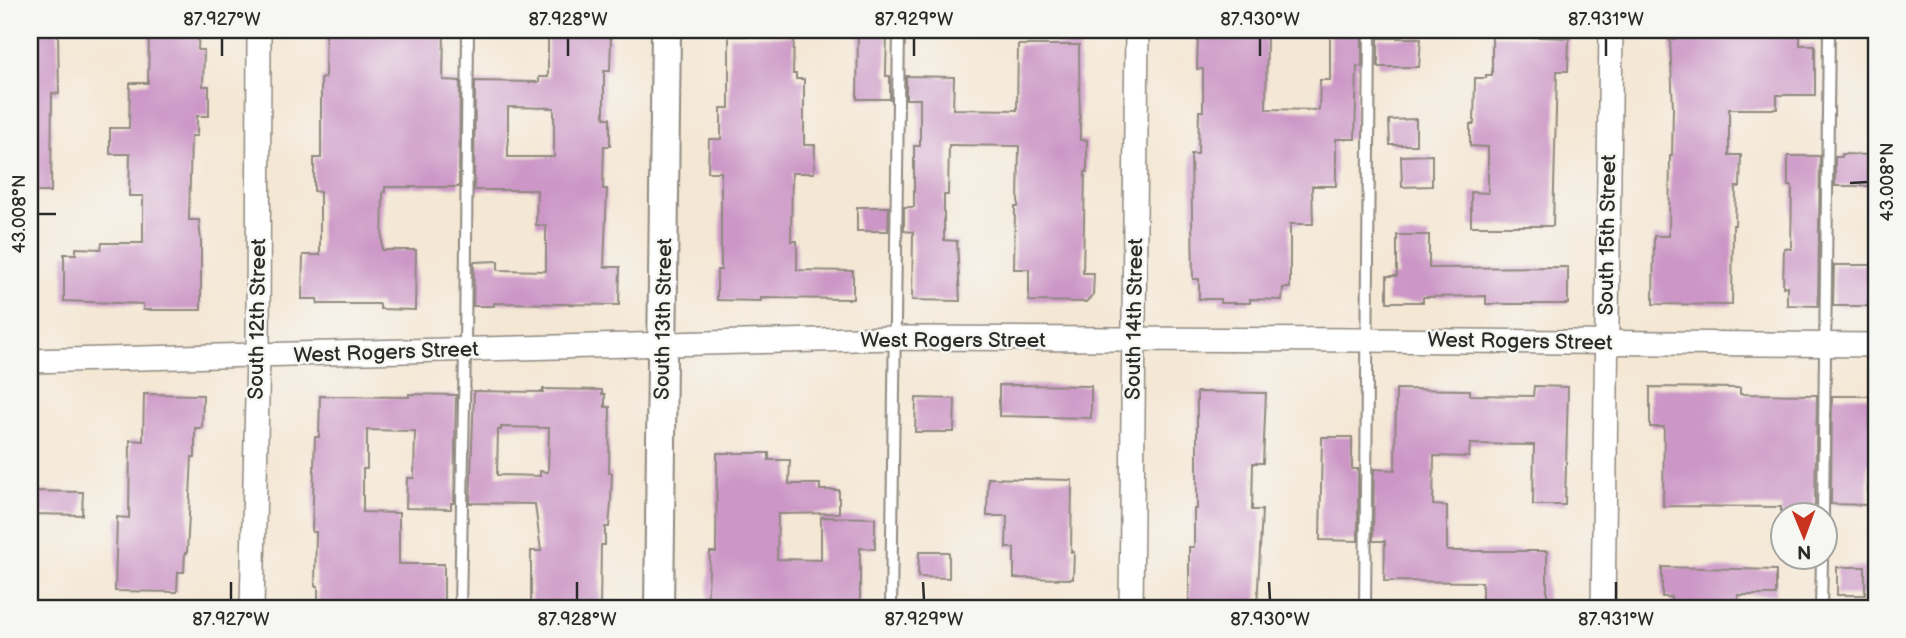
<svg xmlns="http://www.w3.org/2000/svg" width="1906" height="638" font-family="'Balsamiq Sans',sans-serif">
	<style>
		.building { fill: #cc96c6; fill-rule: evenodd }
		.lines { fill: none; stroke-linecap: round; stroke-linejoin: round }
		.service-casing { stroke: #908980; stroke-width: 14 }
		.minor-casing { stroke: #908980; stroke-width: 26 }
		.tertiary-casing { stroke: #908980; stroke-width: 32 }
		.service { stroke: #fff; stroke-width: 10 }
		.minor { stroke: #fff; stroke-width: 23 }
		.tertiary { stroke: #fff; stroke-width: 28 }
		.ticks { fill: none; stroke: #2b2b2b; stroke-width: 2.5 }
		.labels { text-anchor: middle; stroke-width: 5; stroke-linejoin: round; paint-order: stroke }
		.street-label { font-size: 21px; fill: #2b2b2b; stroke: #f6f6f2 }
		.neatline { fill: none; stroke: #2b2b2b; stroke-width: 2.5 }
		.ticks-label { font-size: 18px; text-anchor: middle; fill: #2b2b2b }
	</style>
	<rect width="100%" height="100%" fill="#f6f6f2"/>
	<filter id="ink" filterUnits="userSpaceOnUse"><feTurbulence type="fractalNoise" baseFrequency=".0143" numOctaves="2"/><feDisplacementMap in="SourceGraphic" scale="14" xChannelSelector="R" yChannelSelector="G"/><feConvolveMatrix kernelMatrix="1 2 1 2 8 2 1 2 1" color-interpolation-filters="sRGB"/></filter>
	<filter id="wash" filterUnits="userSpaceOnUse"><feTurbulence type="fractalNoise" baseFrequency=".00686" numOctaves="4" result="noise"/><feDisplacementMap in="SourceGraphic" scale="28" xChannelSelector="R" yChannelSelector="G"/><feGaussianBlur stdDeviation="1.57" result="paint"/><feColorMatrix in="noise" values="0 0 0 0 0 0 0 0 0 0 0 0 0 0 0 0 0 1.4 0 .05"/><feComposite in="paint" operator="in"/></filter>
	<g filter="url(#wash)">
		<rect width="100%" height="100%" fill="#f4e7d4"/>
		<g id="blocks">
			<!-- building -->
			<g class="building">
				<path d="M32 30H58L59 94 52 93 51 192H32L30 128V50H32Z"/>
				<path d="M149 30H199L198 50H204L203 86H209V116H197V136H191L189 220H199L201 241V310H143V304L64 301V254H76V248L101 249 102 243H143V196H129L130 154H110V128H129L130 83H148Z"/>
				<path d="M326 30H444L443 80 460 81 459 187H385V192H383L382 250H416L415 310 380 309V304H318L317 299H302L303 255H320V192L314 191V158H321V78H325Z"/>
				<path d="M548 30H609V38H611L610 71H604V115L605 118H610V146H604L603 189H607L604 267H620L619 305 494 303V306H473L474 262 498 261V270L546 271V226L536 225 537 190H474L475 81 539 82V77H548ZM508 107 554 108V157H508Z"/>
				<path d="M858 30H882V32H887L886 71V76H890V99H857Z"/>
				<path d="M1198 30H1267L1266 109 1319 110 1320 80H1330V30H1362V67L1357 66 1355 139H1336V186H1312L1313 224H1290V288H1283L1282 300 1250 299V303H1220V299H1199V279H1193L1191 154H1198L1199 111H1203V69H1197Z"/>
				<path d="M1676 30H1800V45H1815V95H1777V109H1729V155H1741L1740 187H1736L1735 225H1733L1732 305 1653 304 1654 236H1669L1670 155H1672L1673 108 1670 39H1675Z"/>
				<path d="M1492 35 1569 38 1568 71H1557L1553 226H1471V192L1488 193V147L1470 146V124H1474L1475 78H1486V75H1492Z"/>
				<path d="M729 36H794L793 74H796V79H804V145H815L814 173H792L791 241H797V270L853 271V299L761 298V301L717 300V270H721V172H708L709 139H721V108H729Z"/>
				<path d="M1378 38H1421L1419 67H1378Z"/>
				<path d="M1018 45H1079L1080 140H1087V172H1085L1083 273H1094L1093 295 1086 302 1029 301V269H1014L1015 207H1018L1019 146 949 145 948 195H944V240L957 241 960 301 912 300 913 232 904 231V207H914V146H920V99H906V76L954 77 953 109 1017 110Z"/>
				<path d="M1416 119V145H1390L1389 120Z"/>
				<path d="M1842 154 1871 155V186H1835V157H1842Z"/>
				<path d="M1432 155V186L1402 187 1401 156Z"/>
				<path d="M1788 156H1820L1818 306 1787 305V286L1783 287 1784 248 1791 249 1792 186H1788Z"/>
				<path d="M857 207H889L888 231H857Z"/>
				<path d="M1397 235H1429V268L1568 267V304H1486V296L1423 297V302H1387V276H1397Z"/>
				<path d="M1834 265H1876V306H1833Z"/>
				<path d="M999 385 1091 386V418L999 416Z"/>
				<path d="M1534 386 1568 387 1565 505H1533L1534 445 1470 444 1469 457 1434 456 1433 505 1447 506V551H1547V608H1482V582L1384 581 1385 541H1373L1374 469 1395 470 1396 389 1470 390V395L1533 396Z"/>
				<path d="M1650 387 1740 388V394L1817 395 1815 505 1811 515H1781V507L1663 506 1664 427H1650Z"/>
				<path d="M543 389 602 390V394H605V407H610L609 473H612L611 504 609 527H605V545H601L600 608H531V551H541L535 504 470 503 474 391 543 392ZM501 427 549 428 548 472 540 471V476L497 475 498 430H501Z"/>
				<path d="M1197 392 1266 393 1263 463H1253L1252 510H1262L1257 608H1189V547H1194V509H1197Z"/>
				<path d="M144 394 203 395 202 428H195V457H192L187 553H185L184 572H178L177 592 115 591 117 517 129 518 130 440 143 441Z"/>
				<path d="M409 394 456 395 454 503H451V509L406 508 407 478H414L415 431 367 430V469H363V512L399 513V564H444V608H318V586H315L316 532H312L315 437H319L320 396 409 397Z"/>
				<path d="M1832 396H1872L1871 463H1868V505L1831 504Z"/>
				<path d="M916 398 955 399 954 432H915Z"/>
				<path d="M1322 437H1352V469H1358V541L1320 540Z"/>
				<path d="M717 453H769V460H790L789 484H820V490H839V513L778 514 777 559 821 560V517L875 518V549L860 548V608H707L710 552H716Z"/>
				<path d="M988 478 1072 480 1071 552H1074L1073 579 1014 578V548H1006L1007 516H987Z"/>
				<path d="M30 491 83 492 82 515 30 514Z"/>
				<path d="M919 552H949V578L918 577Z"/>
				<path d="M1662 567 1776 570V595H1738L1737 608H1671V597H1662Z"/>
				<rect x="1837" y="567" width="28" height="28"/>
			</g>
		</g>
	</g>
	<g filter="url(#ink)">
		<use href="#blocks" fill-opacity="0" stroke="#908980" stroke-width="2"/>
		<g class="lines">
			<!-- service casing -->
			<g class="service-casing">
				<g id="service">
					<path d="M1823 516 1829 30"/>
					<path d="M460 608 465 350 468 30"/>
					<path d="M891 608 899 30"/>
					<path d="M1365 608 1370 30"/>
					<path d="M1821 608 1822 558"/>
				</g>
			</g>
			<!-- minor casing -->
			<g class="minor-casing">
				<g id="minor">
					<path d="M30 361 893 338 1366 340 1876 345"/>
					<path d="M252 608 258 355 259 30"/>
					<path d="M1131 608 1137 30"/>
					<path d="M1603 608 1611 30"/>
				</g>
			</g>
			<!-- tertiary casing -->
			<g class="tertiary-casing">
				<path id="tertiary" d="M659 608 666 30"/>
			</g>
			<!-- service -->
			<use href="#service" class="service"/>
			<!-- minor -->
			<use href="#minor" class="minor"/>
			<!-- tertiary -->
			<use href="#tertiary" class="tertiary"/>
		</g>
	</g>
	<!-- ticks -->
	<path class="ticks" d="M222 38V56M568 38V56M914 38V56M1260 38V56M1606 38V56M1850 183 1868 182M38 214H56M231 582V600M577 582V600M923 582 924 600M1269 582 1270 600M1616 582V600"/>
	<g class="labels">
		<!-- street labels -->
		<g class="street-label">
			<text transform="translate(1607 235) rotate(-89)" y="7">South 15th Street</text>
			<text transform="translate(257 319) rotate(-89)" y="7">South 12th Street</text>
			<text transform="translate(663 319) rotate(-89)" y="7">South 13th Street</text>
			<text transform="translate(1134 319) rotate(-89)" y="7">South 14th Street</text>
			<text x="953" y="347">West Rogers Street</text>
			<text transform="translate(1520 341) rotate(1)" y="7">West Rogers Street</text>
			<text transform="translate(386 352) rotate(-2)" y="7">West Rogers Street</text>
		</g>
	</g>
	<!-- margin -->
	<rect width="1906" height="638" fill="none" stroke="#f6f6f2" stroke-width="77"/>
	<!-- north arrow -->
	<g transform="translate(1804 536) rotate(179)"><circle r="33" fill="#f6f6f2" stroke="#a5a5a2" stroke-width="2"/>
	<path d="M0-5L12 26L0 18L-12 26Z" fill="#c8321e"/>
	<text y="-10" font-size="19" font-weight="bold" text-anchor="middle" fill="#2b2b2b">N</text>
	</g>
	<rect x="38" y="38" width="1830" height="562" class="neatline"/>
	<g class="ticks-label">
		<text x="222" y="25">87.927°W</text>
		<text x="568" y="25">87.928°W</text>
		<text x="914" y="25">87.929°W</text>
		<text x="1260" y="25">87.930°W</text>
		<text x="1606" y="25">87.931°W</text>
		<text transform="translate(1887 182) rotate(-90)" y="6">43.008°N</text>
		<text transform="translate(19 214) rotate(-90)" y="6">43.008°N</text>
		<text x="231" y="625">87.927°W</text>
		<text x="577" y="625">87.928°W</text>
		<text x="924" y="625">87.929°W</text>
		<text x="1270" y="625">87.930°W</text>
		<text x="1616" y="625">87.931°W</text>
	</g>
</svg>
